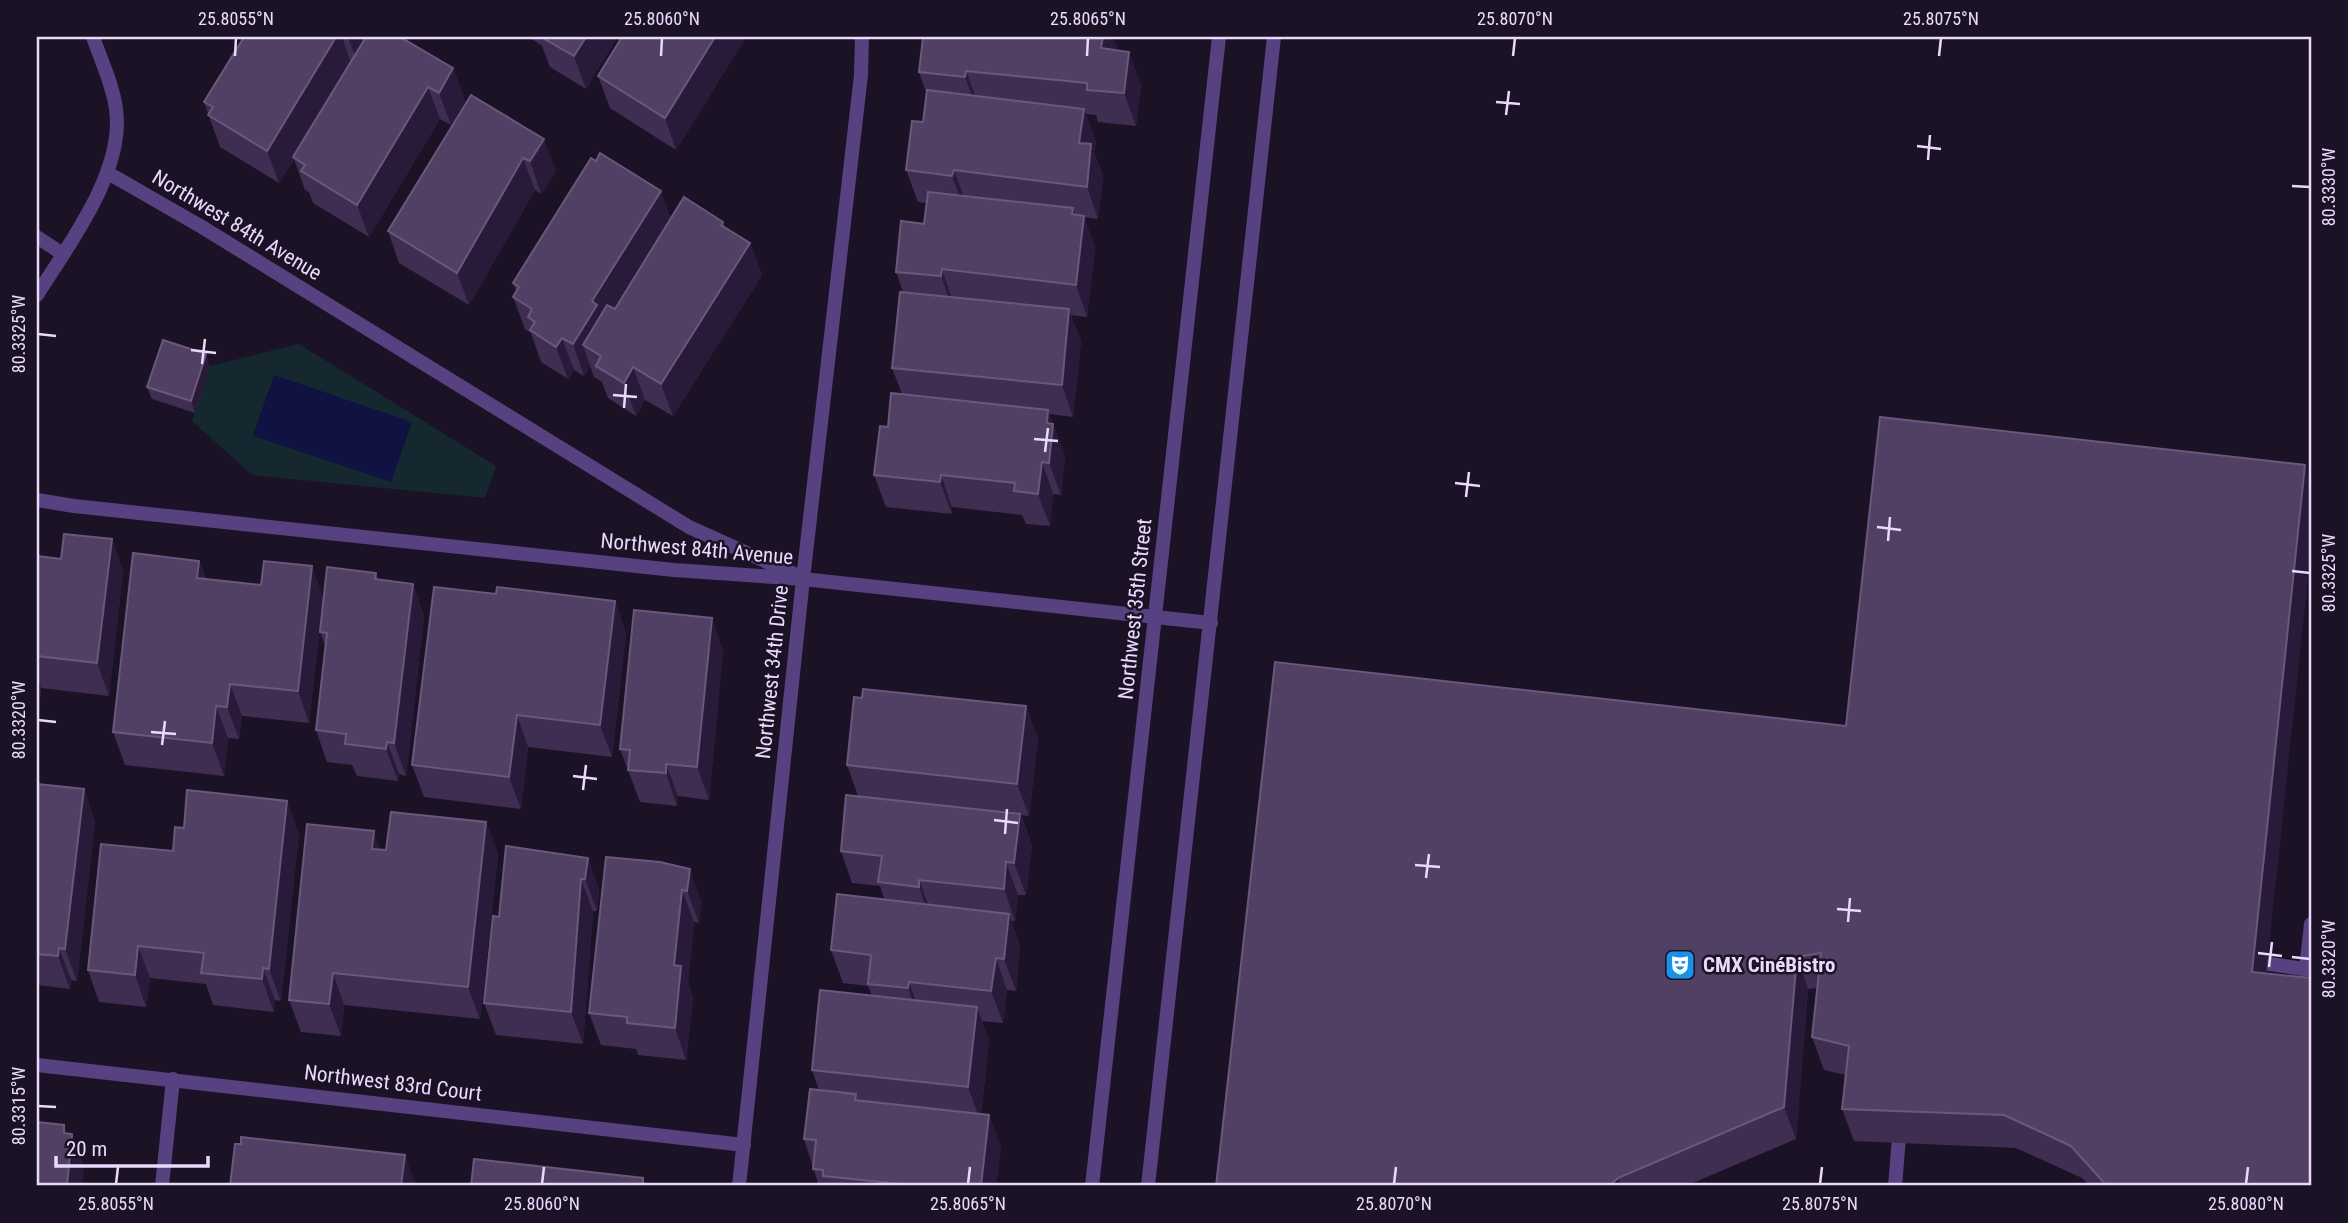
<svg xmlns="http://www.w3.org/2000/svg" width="2348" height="1223" font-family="'Roboto Condensed',sans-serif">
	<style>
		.park { fill: #15282f }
		.water { fill: #101241 }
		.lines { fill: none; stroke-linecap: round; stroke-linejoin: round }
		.minor { stroke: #574180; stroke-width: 14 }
		.wall { fill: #402d52 }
		.shaded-wall { fill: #291a39 }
		.building { fill: #524064; stroke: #69587c; stroke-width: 2 }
		.ticks { fill: none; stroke: #e8dafb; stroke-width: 2.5 }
		.labels { text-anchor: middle; stroke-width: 5; stroke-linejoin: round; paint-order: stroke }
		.street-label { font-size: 21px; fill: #e8dafb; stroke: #1b1226 }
		.poi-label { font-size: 21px; font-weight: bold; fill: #e8dafb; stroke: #1b1226; text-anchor: start }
		.neatline { fill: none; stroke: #e8dafb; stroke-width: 2.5 }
		.ticks-label { font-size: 18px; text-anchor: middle; fill: #e8dafb }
	</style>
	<rect width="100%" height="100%" fill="#1b1226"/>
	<!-- park -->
	<path class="park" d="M299 344 496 466 485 498 252 475 192 421 210 366Z"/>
	<!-- water -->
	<path class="water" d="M274 375 412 422 391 482 253 436Z"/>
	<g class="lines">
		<!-- minor -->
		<g class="minor">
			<path d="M108 173 202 227 689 527 796 575"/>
			<path d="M37 237 63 254"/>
			<path d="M37 295C69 244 125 171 116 109 113 85 101 60 93 37"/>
			<path d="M37 500 74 506 674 570 803 579 1211 623"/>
			<path d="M2250 961 2311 970"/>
			<path d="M2306 969 2311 924"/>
			<path d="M37 1065 744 1145"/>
			<path d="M162 1186 173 1079"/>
			<path d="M739 1186 803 579 861 75 862 37"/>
			<path d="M1092 1186 1219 37"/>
			<path d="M1148 1186 1274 37"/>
			<path d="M1895 1186 1900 1125"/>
		</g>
	</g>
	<!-- wall -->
	<g class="wall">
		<path d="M244 37H400L453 68 465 101 451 125 440 119 369 237 313 203 309 192 305 190 294 159 279 183 220 147 204 102Z"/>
		<path d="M529 37H617L586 89 550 67 542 46Z"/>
		<path d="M746 37 676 150 610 108 598 76Z"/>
		<path d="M1117 47V50L1141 84 1136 126 1098 122 1096 115 1086 114 1096 142 1094 152 1103 176 1098 219 1084 217 1095 248 1087 317 1071 315 1081 341 1073 417 1049 414 1065 456 1061 495 1053 494 1050 526 1026 524 1022 515 952 507V514L886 507 874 475 888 427 902 394 892 368 903 292 896 272 924 224 927 203 918 202 906 170 923 122 926 92 919 72Z"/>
		<path d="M471 95 556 171 541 194 535 190 469 305 399 263 388 231Z"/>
		<path d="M671 218 723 222 725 227 750 243 762 275 673 416 645 400 636 416 608 398 602 382 594 377 590 366 584 376 574 370 568 379 541 362 531 333 525 329 513 297 516 291 513 283Z"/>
		<path d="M210 366 195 413 152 399 147 387Z"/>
		<path d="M112 539 123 571 109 696 41 688 39 713H37V556L61 559Z"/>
		<path d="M199 561 206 579 261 585 312 566 323 599 309 723 242 716 239 739 228 738 224 776 125 765 113 732Z"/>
		<path d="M376 573 378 580 413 584 424 616 406 776 399 774 398 781 357 776 352 765 327 762 316 730 325 646 320 632Z"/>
		<path d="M496 594 615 601 626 634 612 757 528 747 521 809 424 797 412 765Z"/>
		<path d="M723 650 709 800 678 796 677 806 640 802 620 749Z"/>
		<path d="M1275 662 2267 973 2311 1186H2090L2082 1178 2016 1148 1854 1141 1842 1109 1846 1075 1824 1070 1812 1037 1817 988 1808 989 1796 1139 1686 1186H1216Z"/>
		<path d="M1026 706 1038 739 1029 816 1021 815 1032 846 1026 895H1018L1015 921H1011L1020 946 1016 991 1007 990 1003 1023 982 1021 989 1040 981 1114 989 1115 1001 1147 996 1186H819L804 1139 819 1090 812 1070 872 996 868 986 843 983 831 950 884 899 880 886 852 883 841 851 858 796 847 765Z"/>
		<path d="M37 784 84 789 95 822 77 981 71 980 70 989 37 985Z"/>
		<path d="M486 822 498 854 480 1019 344 1005 341 1036 301 1032 289 1000 381 850H386Z"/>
		<path d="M299 833 281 1001 275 1000 274 1012 213 1005 206 984 150 978 146 1007 99 1002 88 970 173 851Z"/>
		<path d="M588 858 599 890 597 911H593L583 1044 496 1035 484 1003 499 917Z"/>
		<path d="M660 862 701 901 699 923 694 922 688 983 693 998 686 1060 638 1055 636 1049 601 1045 589 1013Z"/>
	</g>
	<!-- shaded-wall -->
	<g class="shaded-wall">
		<path d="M336 37H342L351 63 279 183 267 151Z"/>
		<path d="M348 37H372L360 69Z"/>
		<path d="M586 37H617L586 89 574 56Z"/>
		<path d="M715 37H746L676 150 665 118Z"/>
		<path d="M1103 37H1113L1117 47 1113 80 1101 48Z"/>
		<path d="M1129 52 1141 84 1136 126 1124 93Z"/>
		<path d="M453 68 465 101 451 125 439 93Z"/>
		<path d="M966 71 978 103 977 109 965 77Z"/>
		<path d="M428 87 440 119 369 237 357 205Z"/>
		<path d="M1084 109 1096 142 1094 152 1103 176 1098 219 1087 187 1079 143Z"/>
		<path d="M544 139 556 171 541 194 530 161Z"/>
		<path d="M523 158 535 190 469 305 457 273Z"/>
		<path d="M954 170 966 203 964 208 952 176Z"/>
		<path d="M661 191 673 224 609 337 583 345 590 366 584 376 573 344 592 301Z"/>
		<path d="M1073 208 1082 233 1084 216 1095 248 1087 317 1076 285Z"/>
		<path d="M750 243 762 275 673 416 661 384Z"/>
		<path d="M942 269 953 302V309L941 276Z"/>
		<path d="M1069 309 1081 341 1073 417 1062 385Z"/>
		<path d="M562 338 574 370 568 379 556 347Z"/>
		<path d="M206 354 210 366 195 413 191 401Z"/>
		<path d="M633 367 645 400 636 416 624 383Z"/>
		<path d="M1048 410 1065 456 1061 495 1049 463 1047 423Z"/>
		<path d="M1042 462 1053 494 1050 526 1038 494Z"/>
		<path d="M2305 465 2311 483V549L2263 1004 2252 972Z"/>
		<path d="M941 475 952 507V514L940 482Z"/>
		<path d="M112 539 123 571 109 696 97 663Z"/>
		<path d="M199 561 210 593 197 578Z"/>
		<path d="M312 566 323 599 309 723 298 691Z"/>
		<path d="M413 584 424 616 406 776 394 743Z"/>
		<path d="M615 601 626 634 612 757 600 725Z"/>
		<path d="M712 618 723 650 709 800 697 767Z"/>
		<path d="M37 676 41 688 39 713 37 708Z"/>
		<path d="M230 684 242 716 239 739 227 707Z"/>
		<path d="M216 706 228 738 224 776 212 743Z"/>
		<path d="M1026 706 1038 739 1029 816 1017 784Z"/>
		<path d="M517 715 528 747 521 809 509 777Z"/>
		<path d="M387 742 399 774 398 781 386 749Z"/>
		<path d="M666 764 678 796 677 806 666 773Z"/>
		<path d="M84 789 95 822 77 981 65 949Z"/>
		<path d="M287 801 299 833 281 1001 269 969Z"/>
		<path d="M1020 814 1032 846 1026 895 1014 863Z"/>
		<path d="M486 822 498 854 480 1019 468 987Z"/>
		<path d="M374 831 386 864 372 849Z"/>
		<path d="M588 858 599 890 597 911 585 879Z"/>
		<path d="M1006 862 1018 895 1015 921 1004 889Z"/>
		<path d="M690 869 701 901 699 923 687 891Z"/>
		<path d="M581 879 593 911 583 1044 571 1012Z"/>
		<path d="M919 880 931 912 930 919 919 887Z"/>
		<path d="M682 890 694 922 688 983 693 998 686 1060 675 1028 674 965Z"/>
		<path d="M1009 914 1020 946 1016 991 1004 959Z"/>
		<path d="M138 946 150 978 146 1007 135 975Z"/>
		<path d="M59 948 71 980 70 989 58 956Z"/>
		<path d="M1797 957 1808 989 1796 1139 1784 1107Z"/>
		<path d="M996 958 1007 990 1003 1023 991 991Z"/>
		<path d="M263 968 275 1000 274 1012 262 979Z"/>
		<path d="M333 973 344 1005 341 1036 329 1004Z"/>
		<path d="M909 982 920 1014V1020L908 988Z"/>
		<path d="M977 1007 989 1040 980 1120 968 1087Z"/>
		<path d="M989 1115 1001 1147 996 1186H981Z"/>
		<path d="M64 1125 71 1143 72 1134 84 1166 82 1186H67L64 1133Z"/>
		<path d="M405 1155 416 1186H401Z"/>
		<path d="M1618 1178 1621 1186H1609Z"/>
	</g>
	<!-- building -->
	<g class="building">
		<path d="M244 37H336L267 151 208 115 213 107 204 102Z"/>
		<path d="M366 37H400L453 68 439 93 428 87 357 205 301 171 305 165 293 157Z"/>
		<path d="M541 37H586L574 56Z"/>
		<path d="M622 37H715L665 118 598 76Z"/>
		<path d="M923 37H1103L1101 48 1129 52 1124 93 1087 90V83L966 71 965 77 919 72Z"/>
		<path d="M927 90 1084 109 1079 143 1091 144 1087 187 954 170 952 176 906 170 912 121 923 122Z"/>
		<path d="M471 95 544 139 530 161 523 158 457 273 388 231Z"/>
		<path d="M600 153 661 191 592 301 597 305 573 344 562 338 556 347 530 330 535 322 528 317 532 309 513 297 519 287 513 283 591 158 596 161Z"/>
		<path d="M928 192 1073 208 1072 214 1084 216 1076 285 942 269 941 276 896 272 901 221 924 224Z"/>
		<path d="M684 197 723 222 721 225 750 243 661 384 633 367 624 383 596 366 601 356 583 345 607 305 615 309Z"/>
		<path d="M900 292 1069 309 1062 385 892 368Z"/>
		<path d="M163 340 206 354 191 401 147 387Z"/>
		<path d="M891 393 1048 410 1047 423 1053 424 1049 463 1042 462 1038 494 1014 491 1015 483 941 475 940 482 874 475 880 426 888 427Z"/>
		<path d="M1880 417 2305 465 2252 972 2311 978V1186H2107L2071 1146 2004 1115 1842 1109 1849 1046 1812 1037 1821 953 1797 957 1784 1107 1618 1178 1609 1186H1216L1275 662 1846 726Z"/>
		<path d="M64 534 112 539 97 663 37 656V556L61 559Z"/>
		<path d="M133 553 199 561 197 578 261 585 264 561 312 566 298 691 230 684 227 707 216 706 212 743 113 732Z"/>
		<path d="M327 567 376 573 375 579 413 584 394 743 387 742 386 749 345 744 346 734 316 730 327 633 320 632Z"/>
		<path d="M434 587 496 594 497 587 615 601 600 725 517 715 509 777 412 765Z"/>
		<path d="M634 610 712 618 697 767 666 764V773L628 770 630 750 620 749Z"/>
		<path d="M863 689 1026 706 1017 784 847 765 854 697 862 698Z"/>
		<path d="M37 784 84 789 65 949 59 948 58 956 37 954Z"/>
		<path d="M187 790 287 801 269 969 263 968 262 979 201 973 204 953 138 946 135 975 88 970 101 844 173 851 175 827 184 828Z"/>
		<path d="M846 795 1020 814 1014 863 1006 862 1004 889 919 880V887L878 882 882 856 841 851Z"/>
		<path d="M391 812 486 822 468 987 333 973 329 1004 289 1000 307 824 374 831 372 849 386 850Z"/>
		<path d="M506 846 588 858 585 879H581L571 1012 484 1003 493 916 499 917Z"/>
		<path d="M606 857 660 862 690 869 687 891 682 890 674 965 681 966 675 1028 627 1023V1017L589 1013Z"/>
		<path d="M837 894 1009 914 1004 959 996 958 991 991 909 982 908 988 868 984 871 955 831 950Z"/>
		<path d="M820 990 977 1007 968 1087 812 1070Z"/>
		<path d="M810 1089 856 1094 855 1100 989 1115 981 1186H920L823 1176V1170L813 1169 816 1140 804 1139Z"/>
		<path d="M37 1122 64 1125V1133L72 1134 67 1186H37Z"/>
		<path d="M241 1137 405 1155 401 1186H230L235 1144H241Z"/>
		<path d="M474 1159 643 1178V1186H471Z"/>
	</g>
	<!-- ticks -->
	<path class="ticks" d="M235 56 236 38M661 56 662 38M1087 56 1088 38M1513 56 1515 38M1939 56 1941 38M1496 102 1520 104M1506 115 1509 91M1917 146 1941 149M1928 160 1930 135M2292 186 2310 187M38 334 56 336M191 350 216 353M202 364 205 339M613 395 637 397M624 408 626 384M1034 439 1058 441M1045 452 1048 428M1455 483 1480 486M1466 497 1469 472M1877 527 1901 530M1888 541 1890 517M2292 571 2310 573M38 720 56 722M151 732 176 734M162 745 165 721M573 776 597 779M583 790 586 765M994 820 1018 823M1005 834 1007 809M1415 865 1440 867M1426 878 1429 854M1837 909 1861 911M1848 922 1850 898M2258 953 2282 956M2292 957 2310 959M2269 967 2272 942M38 1106 56 1107M116 1184 118 1167M542 1184 544 1167M968 1184 970 1167M1394 1184 1396 1167M1820 1184 1822 1167M2246 1184 2248 1167"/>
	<!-- icons -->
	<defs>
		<g id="theatre-square" transform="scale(1.575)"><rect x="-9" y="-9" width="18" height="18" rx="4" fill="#1993e9" stroke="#1b1226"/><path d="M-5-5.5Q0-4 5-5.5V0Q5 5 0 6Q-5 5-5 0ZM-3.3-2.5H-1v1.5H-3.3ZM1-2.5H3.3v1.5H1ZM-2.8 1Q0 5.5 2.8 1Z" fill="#fff"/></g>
	</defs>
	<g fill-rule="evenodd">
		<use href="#theatre-square" x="1680" y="965"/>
	</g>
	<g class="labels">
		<!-- street labels -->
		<g class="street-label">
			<text transform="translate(237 225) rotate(31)" y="7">Northwest 84th Avenue</text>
			<text transform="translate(697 549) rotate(5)" y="7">Northwest 84th Avenue</text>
			<text transform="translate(1135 609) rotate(-84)" y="7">Northwest 35th Street</text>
			<text transform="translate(772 672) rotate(-84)" y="7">Northwest 34th Drive</text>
			<text transform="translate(393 1083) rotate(7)" y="7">Northwest 83rd Court</text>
		</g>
		<!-- poi labels -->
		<g class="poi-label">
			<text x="1703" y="972">CMX CinéBistro</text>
		</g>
	</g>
	<!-- border -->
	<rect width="2348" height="1223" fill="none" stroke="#1b1226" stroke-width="77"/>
	<!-- scale -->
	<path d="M56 1156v10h152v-10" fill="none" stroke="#e8dafb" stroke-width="3.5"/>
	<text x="66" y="1156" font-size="21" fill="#e8dafb" stroke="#1b1226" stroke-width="5" paint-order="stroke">20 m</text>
	<rect x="38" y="38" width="2272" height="1146" class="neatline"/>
	<g class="ticks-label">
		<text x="236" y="25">25.8055°N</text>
		<text x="662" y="25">25.8060°N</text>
		<text x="1088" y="25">25.8065°N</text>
		<text x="1515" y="25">25.8070°N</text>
		<text x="1941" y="25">25.8075°N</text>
		<text transform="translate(2329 187) rotate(-90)" y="6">80.3330°W</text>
		<text transform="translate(19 334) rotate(-90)" y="6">80.3325°W</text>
		<text transform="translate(2329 573) rotate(-90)" y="6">80.3325°W</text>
		<text transform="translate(19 720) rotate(-90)" y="6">80.3320°W</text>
		<text transform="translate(2329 959) rotate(-90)" y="6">80.3320°W</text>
		<text transform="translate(19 1106) rotate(-90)" y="6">80.3315°W</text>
		<text x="116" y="1210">25.8055°N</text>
		<text x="542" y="1210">25.8060°N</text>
		<text x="968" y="1210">25.8065°N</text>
		<text x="1394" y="1210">25.8070°N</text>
		<text x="1820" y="1210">25.8075°N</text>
		<text x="2246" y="1210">25.8080°N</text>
	</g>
</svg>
